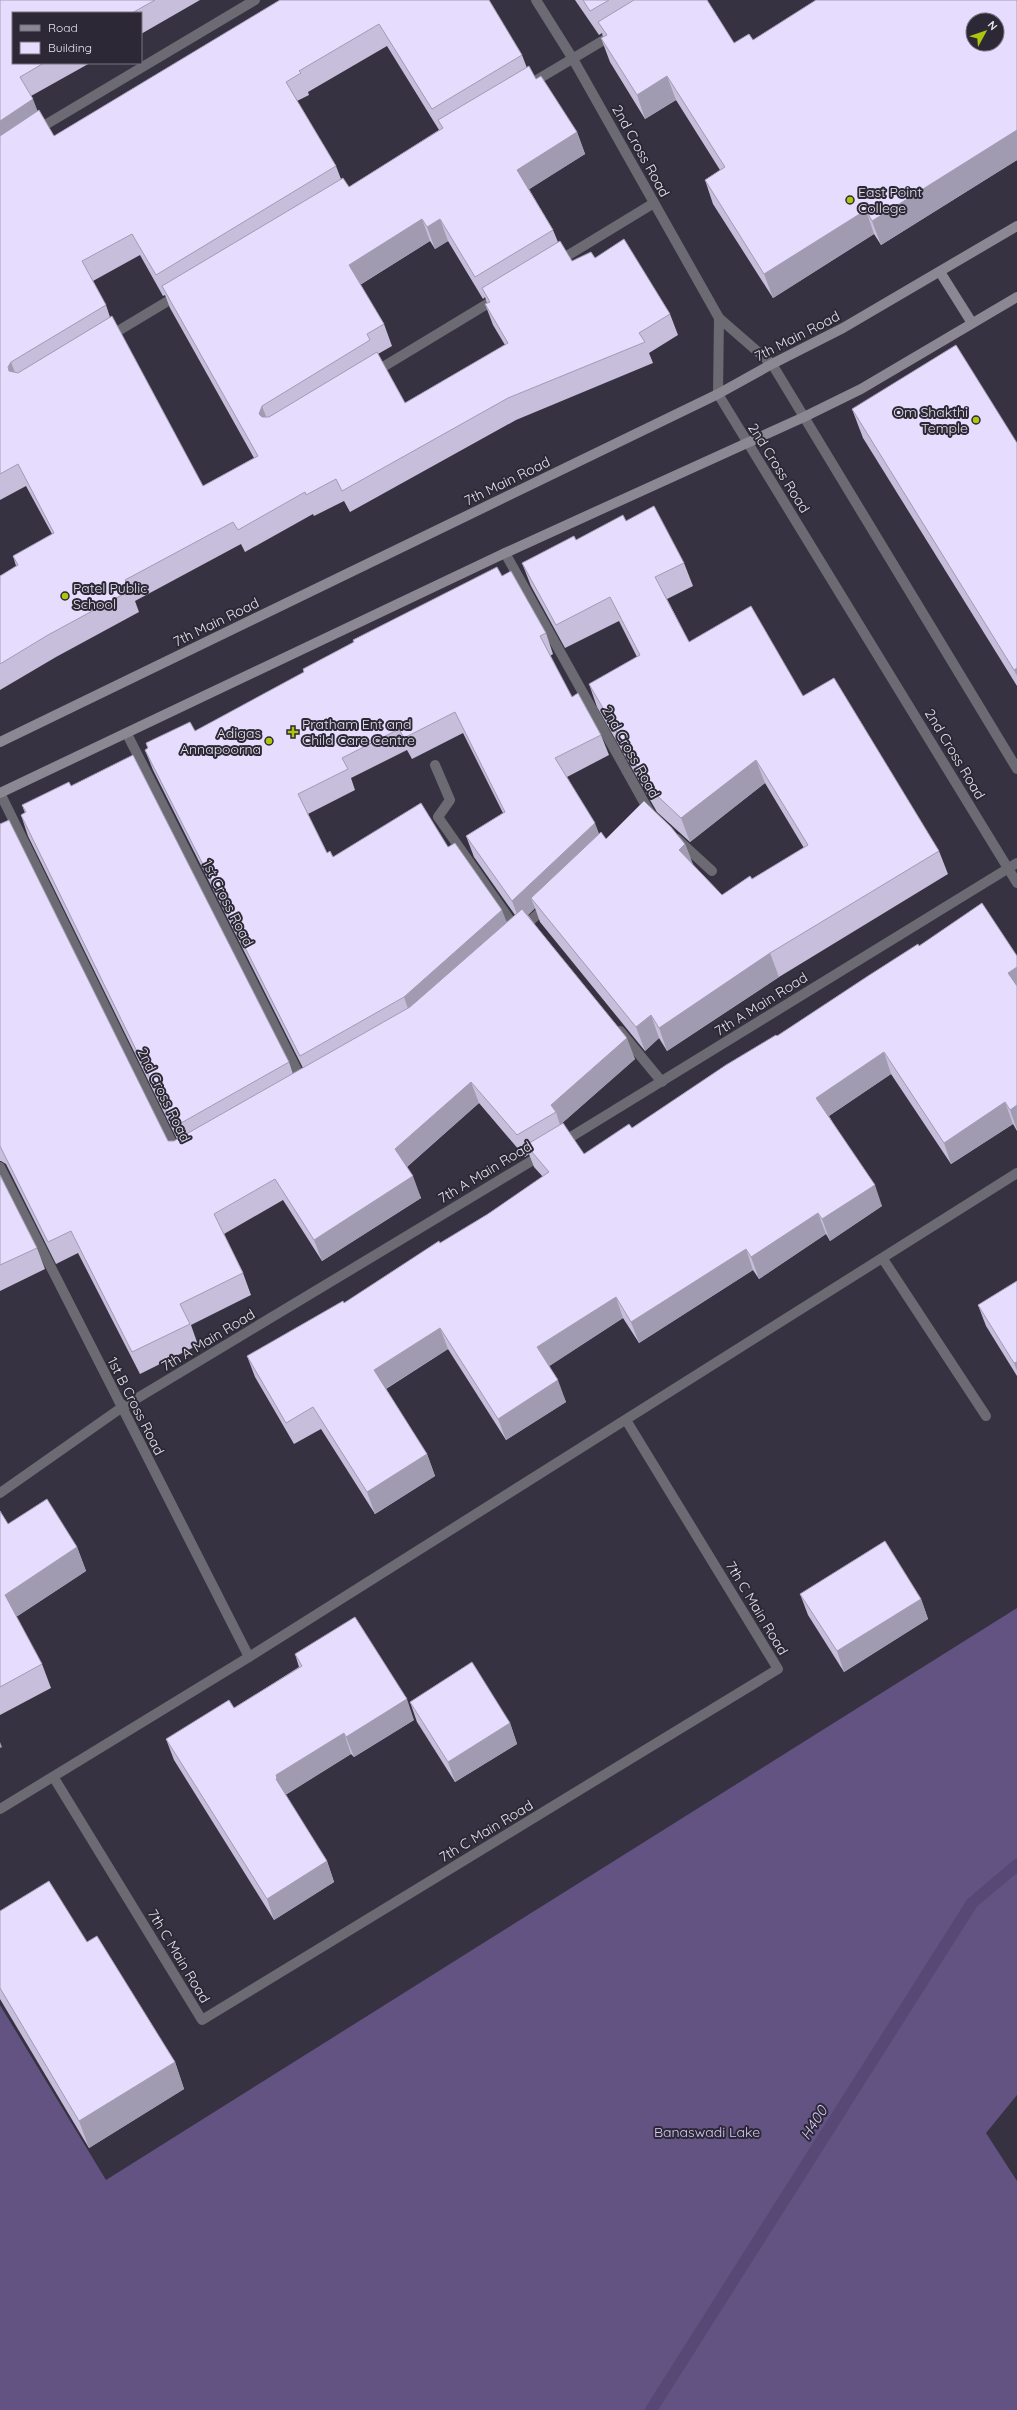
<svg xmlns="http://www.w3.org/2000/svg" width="1017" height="2410" font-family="Quicksand,sans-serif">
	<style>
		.forest { fill: #625382 }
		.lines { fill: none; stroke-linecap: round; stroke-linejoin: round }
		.stream { stroke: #574876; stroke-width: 12 }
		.minor { stroke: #6c6a72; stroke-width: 10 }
		.tertiary { stroke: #6c6a72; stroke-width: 10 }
		.secondary { stroke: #8b8893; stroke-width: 10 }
		.wall { fill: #c6beda; fill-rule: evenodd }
		.shaded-wall { fill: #a19bb2 }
		.building { fill: #e6ddfe; stroke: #a19bb2; fill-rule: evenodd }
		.poi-dot { fill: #adc60d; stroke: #2c2836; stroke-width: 1.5 }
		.labels { text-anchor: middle; stroke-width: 4; stroke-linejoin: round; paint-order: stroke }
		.street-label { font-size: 14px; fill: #e5e3ec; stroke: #2c2836 }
		.poi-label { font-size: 14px; fill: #e5e3ec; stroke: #2c2836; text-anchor: start }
		.park-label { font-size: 14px; fill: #d6c9f6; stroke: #2c2836 }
		.water-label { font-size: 15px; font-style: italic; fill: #d6c9f6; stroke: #2c2836 }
	</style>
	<rect width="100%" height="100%" fill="#373241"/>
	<!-- forest -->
	<path class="forest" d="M1017 1608V2095L986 2133 1017 2181V2410H0V2005L106 2180Z"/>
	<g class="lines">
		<!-- stream -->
		<path class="stream" d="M651 2410 972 1903 1017 1865"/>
		<!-- minor -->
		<g class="minor">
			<path d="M530 84 614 34"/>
			<path d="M35 131 255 0"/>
			<path d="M557 262 654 203"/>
			<path d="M108 337 178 295"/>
			<path d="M373 373 497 298"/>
			<path d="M505 553 650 813"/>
			<path d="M127 734 303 1082"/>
			<path d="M435 765 450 800 438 817 517 930"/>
			<path d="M0 793 177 1153"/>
			<path d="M677 839 712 871"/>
			<path d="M521 929 547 906"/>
			<path d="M620 1031 662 1082"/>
			<path d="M561 1143 1017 863"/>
			<path d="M0 1167 249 1657"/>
			<path d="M883 1259 986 1416"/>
			<path d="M0 1493 121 1408 543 1154"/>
			<path d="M54 1778 202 2020 778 1669 626 1420"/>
			<path d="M0 1809 249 1657 1017 1173"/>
		</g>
		<!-- tertiary -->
		<g class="tertiary">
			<path d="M536 0 573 59 719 318 772 364 1017 769"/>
			<path d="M719 318 718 394 1017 883"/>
		</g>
		<!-- secondary -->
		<g class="secondary">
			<path d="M940 272 972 323"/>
			<path d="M0 742 718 394 772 364 843 328 1017 226"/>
			<path d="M0 793 505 553 804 417 861 389 1017 297"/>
		</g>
	</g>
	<!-- wall -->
	<g class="wall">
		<path d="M0 0H200L141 34V13H13V63H90L31 96 37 111 54 136 280 0 522 55 527 68 536 79 577 132 585 154 529 189 553 230 558 242 572 261 595 258 670 314 678 335 649 353 653 363 516 420 350 512 344 501 314 516 313 514 245 552 241 544 135 601 139 612 56 657 0 690V576L16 566 13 556 52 534 26 486 0 500ZM387 46 439 130 349 187 341 179 336 166 297 101 309 95 308 92ZM430 241 435 249 448 241 483 299 485 297 487 303 485 304 493 325 505 345 405 403 378 354 392 346 384 324 360 285ZM140 255 163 296 165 295 170 308 254 458 203 486 110 317 106 305 93 281Z"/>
		<path d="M575 0H707L734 43 1017 0V160L881 245 874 234 773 298 713 204 705 180 720 170 676 100 645 119 610 62 601 38 603 37 602 33 599 35Z"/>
		<path d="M852 409 1017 443V686L863 438Z"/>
		<path d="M626 521 684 563 693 586 667 599 689 642 803 696 939 851 948 874 779 977 667 1051 659 1038 645 1051 540 922 535 908 528 915 635 1059 561 1124 584 1154 632 1128 919 946 1017 956V1131L1013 1124 951 1164 891 1074 829 1116 882 1206 830 1241 826 1234 759 1279 753 1270 639 1343 623 1318 549 1366 566 1402 506 1440 448 1349 386 1389 427 1454 435 1476 375 1514 321 1429 294 1444 255 1377 247 1356 344 1303 488 1214 543 1177 534 1167 529 1154 525 1157 479 1103 407 1167 421 1198 322 1261 283 1200 224 1234 243 1273 251 1295 191 1325 198 1345 140 1374 78 1253 56 1264 6 1164 1 1161H0V824L168 1141H174L177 1139 28 836 21 815 25 813 22 805 71 786 289 1062 293 1074 303 1068 153 770 145 750 148 748 146 743 195 731 304 673 303 669 354 642 353 640 502 576 546 633 553 654 550 656 572 697 601 735 609 755 567 777 599 834 606 839 685 844 693 865 722 895 752 879 804 848 765 783 690 842 657 812 597 707 589 684 637 657 619 621 565 648 531 586 522 563 576 540ZM463 733 503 813 466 836 474 857 515 915 507 922 448 847 333 857 327 853 308 814 355 790 351 778 407 750 412 759Z"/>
		<path d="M0 1175 37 1248 45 1269 0 1291Z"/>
		<path d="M1017 1281V1376L986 1326 978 1305Z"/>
		<path d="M0 1511 8 1524 77 1547 86 1571 16 1617 42 1664 51 1688 0 1715Z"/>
		<path d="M800 1594 921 1599 928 1619 844 1672 808 1615Z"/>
		<path d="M295 1654 414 1720 354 1757 351 1754 285 1795 327 1861 334 1882 274 1920 174 1760 166 1739 234 1708 299 1667Z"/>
		<path d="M410 1702 510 1723 517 1744 455 1782 417 1722Z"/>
		<path d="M0 1911 175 2062 184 2089 89 2148 0 1999Z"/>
	</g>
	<!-- shaded-wall -->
	<g class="shaded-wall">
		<path d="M667 76 676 100 645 119 637 95Z"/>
		<path d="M33 99 41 120 0 147V121Z"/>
		<path d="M1017 130V160L881 245 872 221Z"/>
		<path d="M577 132 585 154 525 192 517 170Z"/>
		<path d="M866 210 874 234 773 298 764 274Z"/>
		<path d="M422 219 430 241 356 287 349 265Z"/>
		<path d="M440 219 448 241 435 249 427 227Z"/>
		<path d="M11 362 19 383 16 389 8 367Z"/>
		<path d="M262 406 270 427 259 414Z"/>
		<path d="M1017 668V676L1014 670Z"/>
		<path d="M756 760 765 783 690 842 681 818Z"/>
		<path d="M595 823 603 844 531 898 535 908 520 922 512 901Z"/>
		<path d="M685 844 694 867 679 850Z"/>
		<path d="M502 910 510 931 411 1018 404 997Z"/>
		<path d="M770 953 779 977 667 1051 659 1028Z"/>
		<path d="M1017 967V993L1008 973Z"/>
		<path d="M651 1015 659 1038 645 1051 636 1027Z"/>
		<path d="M627 1038 635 1059 560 1125 556 1112 551 1105Z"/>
		<path d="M884 1052 891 1074 824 1119 816 1098Z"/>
		<path d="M471 1082 479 1103 403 1170 395 1149Z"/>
		<path d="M1005 1102 1013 1124 951 1164 944 1143Z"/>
		<path d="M1017 1105V1130L1010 1110Z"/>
		<path d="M413 1176 421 1198 322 1261 314 1240Z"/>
		<path d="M875 1185 882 1206 830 1241 822 1219Z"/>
		<path d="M818 1213 826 1234 759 1279 751 1257Z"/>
		<path d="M746 1249 753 1270 639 1343 631 1322Z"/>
		<path d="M616 1297 623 1318 545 1369 537 1347Z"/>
		<path d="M440 1328 448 1349 382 1391 374 1370Z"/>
		<path d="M1017 1362V1371L1014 1363Z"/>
		<path d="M558 1380 566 1402 506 1440 498 1419Z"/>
		<path d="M427 1454 435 1476 375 1514 367 1492Z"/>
		<path d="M77 1547 86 1571 13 1619 5 1595Z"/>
		<path d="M921 1599 928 1619 844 1672 837 1651Z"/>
		<path d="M407 1699 414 1720 354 1757 346 1737Z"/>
		<path d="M510 1723 517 1744 455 1782 448 1762Z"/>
		<path d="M344 1733 351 1754 284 1796 276 1779V1775Z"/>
		<path d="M0 1742 2 1747 0 1748Z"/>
		<path d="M327 1861 334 1882 274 1920 267 1899Z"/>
		<path d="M175 2062 184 2089 89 2148 79 2121Z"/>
	</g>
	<!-- building -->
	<g class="building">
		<path d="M0 0H155L132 13H13V63H44L20 77 33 99 0 121Z"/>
		<path d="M280 0H489L522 55 432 109 379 24 299 71 301 73 286 82 336 166 156 275 132 234 82 261 106 305 11 362 8 367 9 371 18 373 112 316 203 486 258 456 162 286 343 178 349 187 443 128 438 120 529 66 536 79 541 76 577 132 517 170 553 230 475 277 440 219 427 227 422 219 349 265 384 324 367 334 370 340 262 406 259 414 262 417H269L377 352 405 403 508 343 485 304 490 302 482 288 560 241 572 261 591 252 595 258 624 239 670 314 639 333 645 342 508 398 342 491 336 479 306 495 305 492 238 530 233 522 125 580 131 590 48 635 0 664V576L18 565 13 556 54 533 18 464 0 474V136L39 110 54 136Z"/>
		<path d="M583 0H609L590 11Z"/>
		<path d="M634 0H707L734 43 749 34 753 40 816 0H1017V130L872 221 866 210 764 274 705 180 725 167 667 76 637 95 601 38 607 35 598 22ZM973 20H997V44H973Z"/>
		<path d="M956 345 1017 443V668L1014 670 852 409Z"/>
		<path d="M654 506 684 563 655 577 689 642 751 606 803 696 834 678 939 851 770 953 659 1028 651 1015 636 1027 531 898 601 832 606 839 644 801 671 827 685 844 679 850 722 895 750 876 752 879 808 845 756 760 681 818 649 788 589 684 640 655 610 597 556 625 522 563 574 536 576 540 623 515 626 521Z"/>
		<path d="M497 567 502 576 511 571 546 633 540 636 572 697 578 693 601 735 555 758 595 823 512 901 466 836 505 812 455 712 404 738 399 729 342 758 348 769 298 794 327 853 330 851 333 857 421 803 448 847 455 843 502 910 404 997 300 1056 145 750 148 748 146 743 190 722 195 731 304 672 303 669 354 642 353 640Z"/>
		<path d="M133 755 289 1062 174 1127 21 815 26 812 22 805 69 782 71 786Z"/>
		<path d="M9 820 168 1141H174L410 1007 522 909 627 1038 551 1105 556 1112 517 1135 471 1082 395 1149 413 1176 314 1240 275 1179 214 1214 243 1273 180 1304 190 1324 132 1352 71 1231 48 1242 0 1146V824Z"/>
		<path d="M982 903 1017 956V967L1008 973 1017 986V1105L1010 1110 1005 1102 944 1143 884 1052 816 1098 875 1185 822 1219 818 1213 751 1257 746 1249 631 1322 616 1297 537 1347 558 1380 498 1419 440 1328 374 1370 427 1454 367 1492 313 1407 286 1423 247 1356 343 1301 344 1303 439 1241 440 1243 488 1214 549 1172 526 1145 563 1123 584 1154 629 1124 632 1128 726 1065 776 1035 777 1036 868 976 918 944 919 946Z"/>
		<path d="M0 1175 37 1248 0 1265Z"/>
		<path d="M1017 1281V1362L1014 1363 978 1305Z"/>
		<path d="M47 1499 77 1547 5 1595 42 1664 0 1687V1511L8 1524Z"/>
		<path d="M885 1541 921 1599 837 1651 800 1594Z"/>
		<path d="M355 1617 407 1699 346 1737 344 1733 276 1775 277 1778 276 1779 327 1861 267 1899 166 1739 229 1700 234 1708 302 1666 295 1654Z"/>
		<path d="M472 1662 510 1723 448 1762 410 1702Z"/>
		<path d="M49 1881 87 1942 97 1936 175 2062 79 2121 0 1988V1911Z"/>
	</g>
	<!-- markers -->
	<g class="poi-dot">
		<circle cx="850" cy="200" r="4"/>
		<circle cx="976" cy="420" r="4"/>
		<circle cx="65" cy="596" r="4"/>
		<path d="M291 726h4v4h4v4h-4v4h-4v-4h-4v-4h4z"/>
		<circle cx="269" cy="741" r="4"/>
	</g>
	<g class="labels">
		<!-- street labels -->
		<g class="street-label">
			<text transform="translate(641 151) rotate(61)" y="5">2nd Cross Road</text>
			<text transform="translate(797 336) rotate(-27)" y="5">7th Main Road</text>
			<text transform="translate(779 468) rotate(58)" y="5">2nd Cross Road</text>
			<text transform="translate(507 481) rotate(-26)" y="5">7th Main Road</text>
			<text transform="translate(216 622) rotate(-26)" y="5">7th Main Road</text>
			<text transform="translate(631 752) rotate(61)" y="5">2nd Cross Road</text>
			<text transform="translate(955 754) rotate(59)" y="5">2nd Cross Road</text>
			<text transform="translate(228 903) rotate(63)" y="5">1st Cross Road</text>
			<text transform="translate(761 1004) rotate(-32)" y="5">7th A Main Road</text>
			<text transform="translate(164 1095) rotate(64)" y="5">2nd Cross Road</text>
			<text transform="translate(485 1172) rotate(-31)" y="5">7th A Main Road</text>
			<text transform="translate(208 1340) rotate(-31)" y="5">7th A Main Road</text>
			<text transform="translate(136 1406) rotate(63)" y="5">1st B Cross Road</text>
			<text transform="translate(757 1608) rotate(59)" y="5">7th C Main Road</text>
			<text transform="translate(486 1831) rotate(-31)" y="5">7th C Main Road</text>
			<text transform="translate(179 1956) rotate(59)" y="5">7th C Main Road</text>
		</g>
		<!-- poi labels -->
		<g class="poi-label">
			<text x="858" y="197">East Point<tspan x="858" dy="16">College</tspan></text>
			<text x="968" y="417" text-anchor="end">Om Shakthi<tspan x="968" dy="16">Temple</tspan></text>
			<text x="73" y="593">Patel Public<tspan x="73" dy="16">School</tspan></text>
			<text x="302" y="729">Pratham Ent and<tspan x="302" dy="16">Child Care Centre</tspan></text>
			<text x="261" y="738" text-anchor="end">Adigas<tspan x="261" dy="16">Annapoorna</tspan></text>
		</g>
		<!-- park labels -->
		<g class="park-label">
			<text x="707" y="2137">Banaswadi Lake</text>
		</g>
		<!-- water labels -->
		<g class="water-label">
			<text transform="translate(814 2123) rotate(-58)" y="5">H400</text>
		</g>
	</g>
	<!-- legend -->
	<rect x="12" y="12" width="130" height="52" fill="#2c2836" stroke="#76737f"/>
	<rect x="20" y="25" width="20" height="6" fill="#8b8893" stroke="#76737f"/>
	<text x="48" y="32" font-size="12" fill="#e5e3ec">Road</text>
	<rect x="20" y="42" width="20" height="12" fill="#e6ddfe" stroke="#76737f"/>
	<text x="48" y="52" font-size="12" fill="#e5e3ec">Building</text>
	<!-- north arrow -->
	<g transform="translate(985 32) rotate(50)"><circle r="19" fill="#2c2836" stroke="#76737f"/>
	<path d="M0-3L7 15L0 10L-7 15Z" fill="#adc60d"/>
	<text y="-6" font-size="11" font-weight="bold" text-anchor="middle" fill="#e5e3ec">N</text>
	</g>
</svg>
